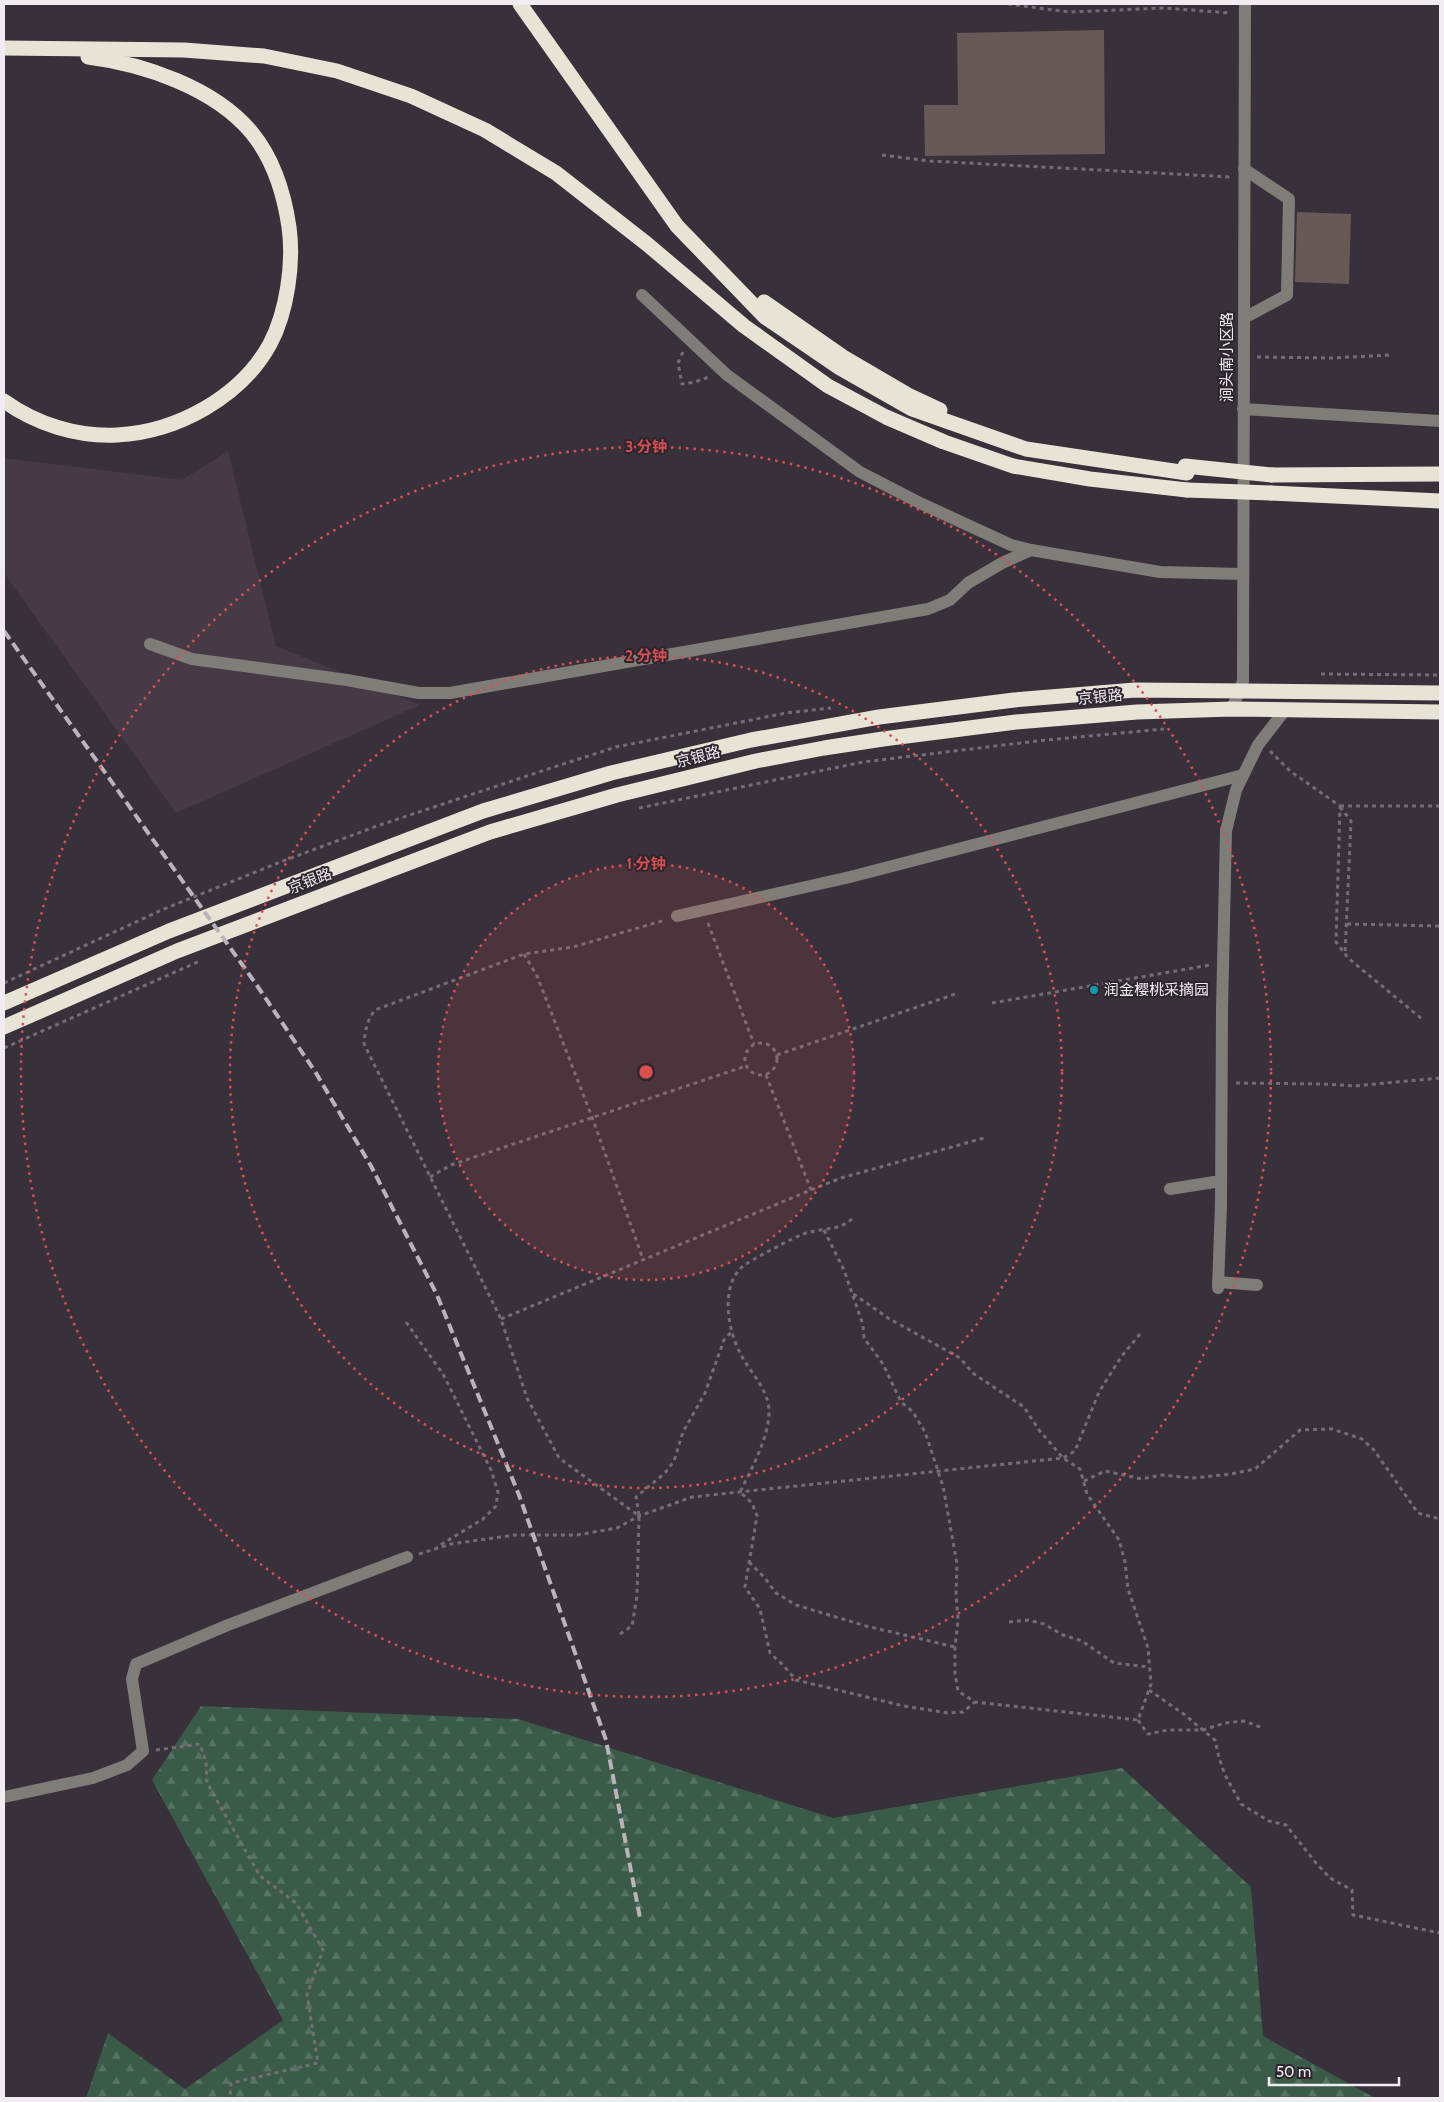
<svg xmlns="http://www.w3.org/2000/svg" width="1444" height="2102" font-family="Cabin,'Noto Sans SC',sans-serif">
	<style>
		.commercial { fill: #463a46 }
		.forest { fill: url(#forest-firs) }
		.building { fill: #675955 }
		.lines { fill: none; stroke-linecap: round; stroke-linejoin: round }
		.path { stroke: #756d76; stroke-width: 3; stroke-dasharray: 4 4; stroke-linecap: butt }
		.minor { stroke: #7f7d77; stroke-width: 12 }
		.highway { stroke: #e8e4d5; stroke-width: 15 }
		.rail { stroke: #bab3bb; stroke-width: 4; stroke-dasharray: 10 5; stroke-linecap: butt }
		.highway-bridge { stroke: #e8e4d5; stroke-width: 15 }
		.ring { fill: none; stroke: #db4f50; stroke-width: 2.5; stroke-dasharray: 2.5 5 }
		.culture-dot { fill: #0f9aa8; stroke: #2e262f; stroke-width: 2 }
		.labels { text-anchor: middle; stroke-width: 4; stroke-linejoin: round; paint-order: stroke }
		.street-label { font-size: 15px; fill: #f1ebf2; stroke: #2e262f }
		.poi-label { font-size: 15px; fill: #f1ebf2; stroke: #2e262f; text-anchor: start }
		.centre { fill: #db4f50; stroke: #2e262f; stroke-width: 2.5 }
		.ring-label { font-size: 15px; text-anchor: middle; font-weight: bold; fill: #db4f50; stroke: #2e262f; stroke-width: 4; stroke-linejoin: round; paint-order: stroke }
	</style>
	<defs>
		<pattern id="forest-firs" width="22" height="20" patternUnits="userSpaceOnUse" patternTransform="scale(1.25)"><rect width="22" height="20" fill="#3a5b47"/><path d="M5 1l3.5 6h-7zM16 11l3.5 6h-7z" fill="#577362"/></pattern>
	</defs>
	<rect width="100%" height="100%" fill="#38303a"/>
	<!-- commercial -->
	<path class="commercial" d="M228 451 276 646 420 705 176 813 4 573V458L182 480Z"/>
	<!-- forest -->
	<path class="forest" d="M201 1706 518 1719 833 1818 1122 1768 1251 1887 1263 2036 1375 2098H86L108 2033 185 2089 283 2020 152 1780Z"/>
	<!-- building -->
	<g class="building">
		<path d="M1104 30 1105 154 925 156 924 105H958L957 33Z"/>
		<path d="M1297 212 1351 214 1349 284 1295 282Z"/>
	</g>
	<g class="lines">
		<!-- path -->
		<g class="path">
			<path d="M1008 4 1069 12 1164 8 1231 13"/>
			<path d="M882 155 930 161 1231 177"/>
			<path d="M683 352 678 363 682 384 695 382 709 377"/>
			<path d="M1257 357 1331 358 1391 355"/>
			<path d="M1321 674 1440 675"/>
			<path d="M1270 751 1290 771 1340 806 1336 942 1348 958 1422 1019"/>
			<path d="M1340 806H1440"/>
			<path d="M1340 807 1351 821 1345 954"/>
			<path d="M639 808 863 762 1037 741 1164 729"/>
			<path d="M708 923 754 1044"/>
			<path d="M1347 924 1440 926"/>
			<path d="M524 954 537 976 592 1117 643 1259"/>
			<path d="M4 983 164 909 283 861 377 826 548 769 616 747 786 713 831 708"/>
			<path d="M992 1003 1210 965"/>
			<circle cx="761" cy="1059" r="16"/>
			<path d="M4 1048 200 961"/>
			<path d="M777 1055 958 993"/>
			<path d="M766 1075 811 1190"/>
			<path d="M1236 1083 1325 1084 1354 1086 1440 1078"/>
			<path d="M430 1177 451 1165 746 1066"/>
			<path d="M852 1219C839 1231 822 1228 806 1233 798 1235 747 1262 742 1267 720 1287 728 1330 740 1353 750 1373 770 1390 769 1414 768 1439 751 1470 740 1492L752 1503 757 1516 745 1587 760 1609 770 1653 783 1665 796 1680 904 1706 948 1713 963 1712 975 1702"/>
			<path d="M824 1230 844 1270 863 1325 864 1338 883 1364 901 1402 913 1412 925 1432 943 1486 957 1564 956 1593 958 1621 955 1647V1674L958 1691 975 1702 1138 1720 1151 1684 1148 1648 1128 1589 1125 1562 1119 1540 1087 1494 1080 1469 1063 1458 1039 1430 1024 1407 974 1374 960 1358 888 1318 852 1293"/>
			<path d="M501 1319 811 1190 841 1178 984 1138"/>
			<path d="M406 1322 443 1374 491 1470 498 1492 496 1506 483 1519 437 1547"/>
			<path d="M1084 1481 1105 1471 1142 1479 1161 1475 1194 1478 1231 1474 1255 1469 1300 1430 1332 1429 1362 1439 1374 1450 1418 1513 1440 1519"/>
			<path d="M639 1515 636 1497 665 1473 674 1461 683 1432 705 1393 724 1340 732 1331"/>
			<path d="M419 1554 451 1544 515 1535H577L617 1528 639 1516 692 1497 1063 1458 1075 1451 1099 1392 1121 1357 1140 1334"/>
			<path d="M749 1562 764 1577 776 1593 796 1605 866 1626 955 1647"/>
			<path d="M1009 1622 1028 1620 1044 1624 1063 1635 1082 1641 1114 1663 1149 1667"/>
			<path d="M620 1634 632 1626 637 1596 639 1516 559 1458 527 1398 501 1319 364 1044C365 1031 367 1020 375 1010L524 954 573 947 665 920"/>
			<path d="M1149 1690 1185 1715 1215 1740 1219 1758 1225 1775 1241 1804 1269 1821 1286 1825 1316 1863 1330 1878 1352 1890 1353 1915 1440 1933"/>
			<path d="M1138 1720 1148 1734 1168 1730H1203L1225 1723 1244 1721 1263 1728"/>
			<path d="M156 1750 200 1744 206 1761 207 1783 260 1876 296 1903 323 1950 307 1995 318 2063 231 2083 230 2098"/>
		</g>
		<!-- minor -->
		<g class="minor">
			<path d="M642 295 727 375 860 472 920 503 1011 545 1031 550 1160 572 1243 574"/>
			<path d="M1244 318 1287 295 1289 199 1244 169"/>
			<path d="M1243 409 1440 421"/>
			<path d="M150 644 192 659 347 680 419 693H450L928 609 950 600 968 583 1002 563 1031 550"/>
			<path d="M1232 709 1243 681V674L1245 4"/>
			<path d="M677 916 850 877 1243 775"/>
			<path d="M1170 1189 1221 1181"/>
			<path d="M1218 1282 1257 1285"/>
			<path d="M1218 1288 1221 1204 1222 1010 1226 831 1236 790 1258 745 1285 710"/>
			<path d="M4 1797 93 1778 127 1765 143 1751 132 1679 136 1664 228 1625 407 1557"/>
		</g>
		<!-- highway -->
		<g class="highway">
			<path d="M520 4 677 226 765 317 840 368 912 409 1026 449 1187 473"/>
			<path d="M4 48 184 50 264 56 337 71 411 96 485 130 556 173 647 244 744 326 828 386 886 417 944 442 1013 466 1090 479 1187 490"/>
			<path d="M764 302 843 357 908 395 940 410"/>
			<path d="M4 401C36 424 77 437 117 435 177 432 241 397 270 344 287 312 294 263 289 227 284 193 274 160 252 133 215 88 144 64 88 57"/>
			<path d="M1272 475 1440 474"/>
			<path d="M1271 493 1440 501"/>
			<path d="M4 1003 169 931 483 811 611 773 751 740 879 717 1014 700 1135 690 1440 693"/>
			<path d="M4 1027 177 951 490 832 617 795 756 761 824 748 883 739 1016 722 1137 712 1232 709 1440 712"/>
		</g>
		<!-- rail -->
		<path class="rail" d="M4 631 256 984 316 1073 371 1166 437 1295 519 1495 606 1740 640 1918"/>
		<!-- highway-bridge -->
		<g class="highway-bridge">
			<path d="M1185 466 1272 475"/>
			<path d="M1187 490 1271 493"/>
		</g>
	</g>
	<!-- distance rings -->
	<circle cx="646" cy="1072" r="208" fill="#db4f50" fill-opacity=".12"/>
	<g class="ring">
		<circle cx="646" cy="1072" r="208"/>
		<circle cx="646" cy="1072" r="416"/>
		<circle cx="646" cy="1072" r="625"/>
	</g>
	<!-- markers -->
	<circle class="culture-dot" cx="1094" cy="990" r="5"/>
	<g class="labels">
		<!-- street labels -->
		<g class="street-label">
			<text transform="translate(1227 357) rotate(-90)" y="5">涧头南小区路</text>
			<text transform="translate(1100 697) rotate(-5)" y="5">京银路</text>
			<text transform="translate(698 757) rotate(-14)" y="5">京银路</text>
			<text transform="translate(310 881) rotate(-21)" y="5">京银路</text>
		</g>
		<!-- poi labels -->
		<g class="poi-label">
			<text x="1104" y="995">润金樱桃采摘园</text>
		</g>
	</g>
	<circle cx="646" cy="1072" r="8" class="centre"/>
	<g class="ring-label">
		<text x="646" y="452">3 分钟</text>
		<text x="646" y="661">2 分钟</text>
		<text x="646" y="869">1 分钟</text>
	</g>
	<!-- border -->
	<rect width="1444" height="2102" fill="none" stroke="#f1ebf2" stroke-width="10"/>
	<!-- scale -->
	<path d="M1269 2077v8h130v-8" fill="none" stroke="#f1ebf2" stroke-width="2.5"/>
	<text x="1276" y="2077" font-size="15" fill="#f1ebf2" stroke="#2e262f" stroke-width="4" paint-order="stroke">50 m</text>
</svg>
